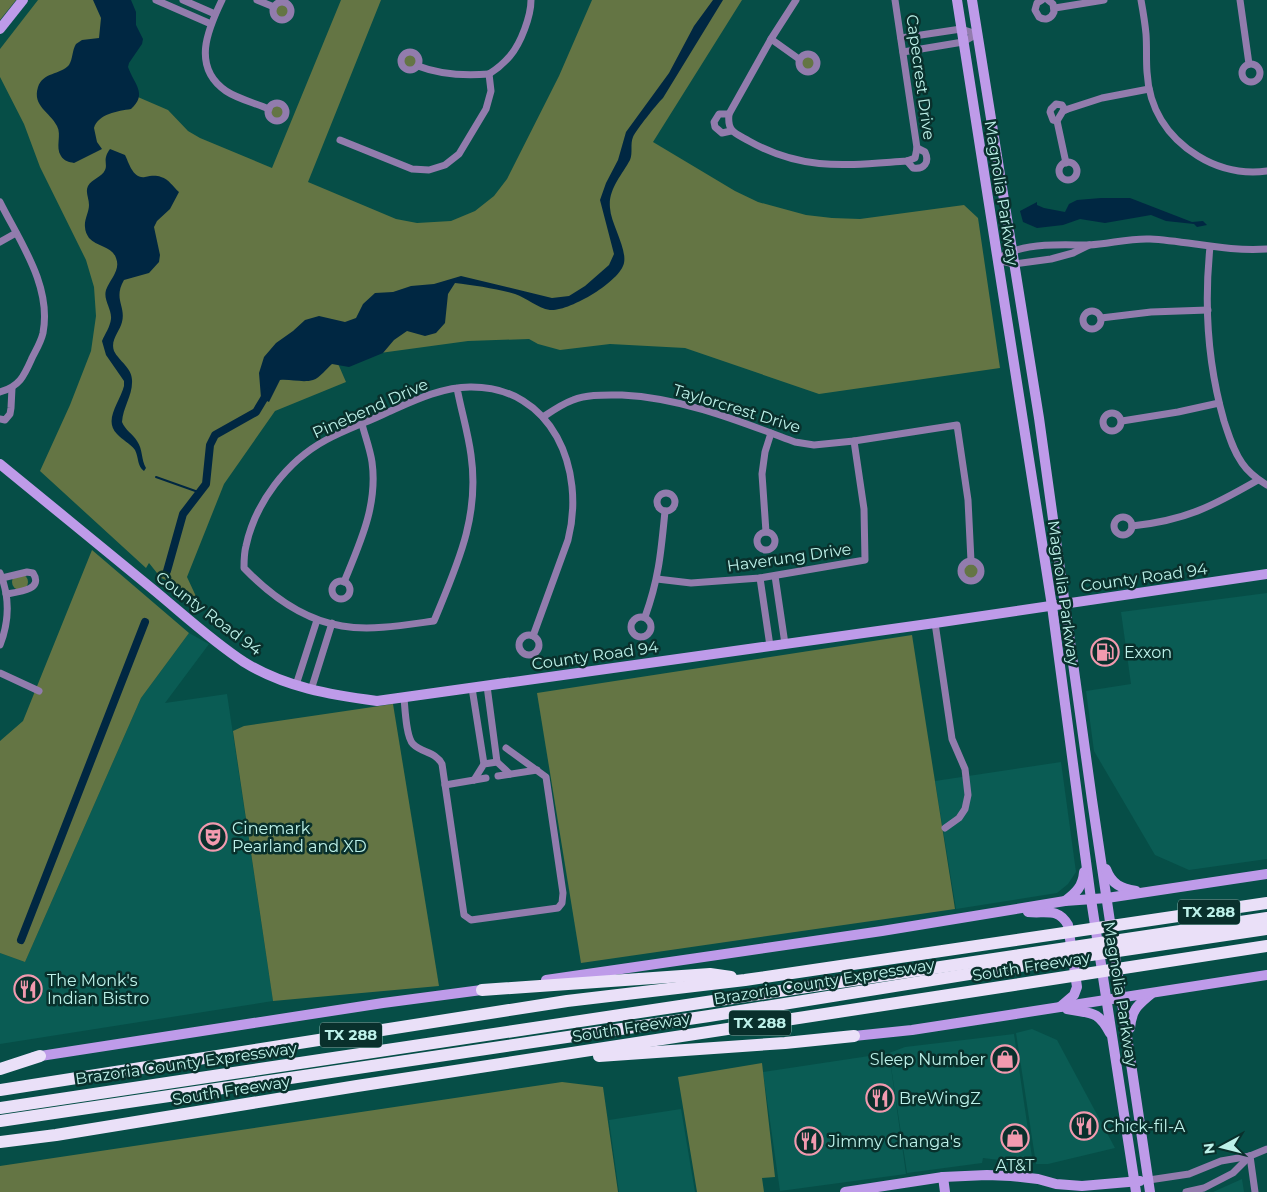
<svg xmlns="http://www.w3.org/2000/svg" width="1267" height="1192" font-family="Montserrat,sans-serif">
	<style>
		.built { fill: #0a5c54 }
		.green { fill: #647544 }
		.water { fill: #002742 }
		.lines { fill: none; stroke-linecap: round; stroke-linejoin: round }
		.stream { stroke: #002742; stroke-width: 2 }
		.canal { stroke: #002742; stroke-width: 8 }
		.street { stroke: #927cad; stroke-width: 7 }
		.secondary { stroke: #be9be9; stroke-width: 10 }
		.highway { stroke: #eae0f8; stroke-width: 12 }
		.labels { text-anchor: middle; stroke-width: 5; stroke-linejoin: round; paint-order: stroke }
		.shield { fill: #09302c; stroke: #87b7b0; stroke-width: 1 }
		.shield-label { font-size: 15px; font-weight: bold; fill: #bdf1e9 }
		.street-label { font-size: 16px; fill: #bdf1e9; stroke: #09302c }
		.poi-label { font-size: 16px; fill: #bdf1e9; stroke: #09302c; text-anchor: start }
	</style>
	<rect width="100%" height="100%" fill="#064e47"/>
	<!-- built -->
	<g class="built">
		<path d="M1267 593V859L1189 870 1155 855 1094 751 1086 691 1131 684 1121 612Z"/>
		<path d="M189 633 209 644 165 703 227 694 273 1001 0 1044V953L25 962 141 698Z"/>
		<path d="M1061 762 1076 872 1068 884 1057 893 956 909 935 781Z"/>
		<path d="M1032 1029 1057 1040 1115 1148 1048 1164H1036L1016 1033Z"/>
		<path d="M1014 1034 1033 1164 983 1158 982 1163 907 1173 889 1053 905 1047Z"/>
		<path d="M889 1053 906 1174 780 1191 763 1072Z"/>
		<path d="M681 1109 695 1192H619L609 1120Z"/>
		<path d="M1242 1179 1244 1192H1213Z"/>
	</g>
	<!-- green -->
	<g class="green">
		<path d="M0 0H16L0 20Z"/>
		<path d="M38 0H111L110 85 168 110 188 131 200 138 272 168 341 0H381L308 182 396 219 417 223 451 221 475 211 494 196 507 179 559 76 592 0H742L653 142 735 191 758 202 806 215 832 218 860 219 964 205 978 218 1000 368 819 394 685 348 610 344 560 350 538 344 529 339 468 341 336 359 346 382 275 411 224 484 187 577 200 605 176 584 161 578 149 563 146 568 40 471 70 405 91 351 96 316 94 287 86 260 40 167 24 124 0 77V49Z"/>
		<circle cx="282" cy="11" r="9"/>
		<circle cx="807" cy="62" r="9"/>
		<circle cx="411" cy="63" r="9"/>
		<circle cx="277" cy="113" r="9"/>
		<path d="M92 550 189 633 141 698 25 962 0 953V741L23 721Z"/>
		<circle cx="971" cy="572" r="9"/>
		<circle cx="20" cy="582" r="8"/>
		<path d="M912 635 955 909 581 963 537 693Z"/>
		<path d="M393 704 439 986 273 1001 233 731 244 726Z"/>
		<path d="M762 1063 775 1177 762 1178 764 1192H697L678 1077Z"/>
		<path d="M562 1082 603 1087 618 1192H0V1166Z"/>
	</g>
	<!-- water -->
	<g class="water">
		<path d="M93 0H131L136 12V25L143 39 142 44 129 63 128 67C134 84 148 94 131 109 118 111 98 114 94 128L97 142 102 149 74 163C69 162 64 161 61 156 55 147 62 135 57 126 50 112 32 106 38 87 43 72 60 75 69 65 73 59 72 50 76 44L82 40 99 38 101 18Z"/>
		<path d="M713 0H723L663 98C656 105 637 129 633 137 630 144 633 153 630 160 622 175 608 189 610 208 611 224 627 248 624 263 620 282 568 312 550 310 537 308 527 298 515 294 498 289 473 285 455 283L448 294 445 323 436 333 425 336 407 331 394 340 383 353 349 367 332 364C327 368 320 378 313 380 303 383 291 379 280 380L269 402 261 398 259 373 264 357 276 343 293 331 305 320 319 316 345 322 356 318 363 304 375 293 393 292 411 286 434 284 461 276 552 298 569 296 585 286 609 265 614 254 600 200 606 183 618 160 626 132 669 73 694 26Z"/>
		<path d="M110 149 125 155C129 163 133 179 145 177 151 176 155 175 161 177 169 179 173 187 179 192L170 209 157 221 154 227 160 255 159 262 149 273 124 280C113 299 126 306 122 322 120 331 110 340 114 351 119 361 132 368 132 380 133 395 123 407 122 422 125 430 133 434 137 441 143 449 141 460 146 468L144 471C137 466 139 458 135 450 130 443 122 440 117 434 103 420 120 402 124 386V381L106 355 102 341C105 334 110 327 111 319 112 309 103 300 106 290 110 279 121 270 116 258 112 246 97 247 89 238 87 235 85 231 85 227 84 220 89 212 89 205 89 198 85 192 88 186 92 179 102 177 105 170 108 164 102 160 110 149Z"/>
		<path d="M1101 198H1130L1192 222 1203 221 1207 225 1197 227 1194 224 1166 221 1151 215 1105 223 1080 219 1063 225 1037 228 1023 222 1020 211 1037 202V205L1044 208 1065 212 1069 204 1077 200Z"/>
	</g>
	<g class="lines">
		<!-- stream -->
		<path class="stream" d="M156 477 201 493"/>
		<!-- canal -->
		<g class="canal">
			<path d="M167 571 183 514 206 484 210 445 215 435 256 412 268 392"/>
			<path d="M21 940 145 622"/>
		</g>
		<!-- street -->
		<g class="street">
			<path d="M156 0 211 24"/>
			<path d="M183 0 215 14"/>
			<path d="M222 0C208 29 191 67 226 91 238 99 255 103 269 109"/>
			<path d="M257 0 274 7"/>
			<path d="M796 0 771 39 729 114C727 132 735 133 749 141 804 172 848 165 907 161L915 158 917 148 895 0"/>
			<path d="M1042 0 1037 3 1035 10 1039 17C1045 21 1051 19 1054 12L1053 4 1048 0"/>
			<path d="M1141 0C1143 11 1145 23 1146 34 1147 47 1146 59 1147 72 1149 108 1167 137 1198 156 1219 169 1243 174 1267 171"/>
			<path d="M1240 0 1249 64"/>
			<circle cx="282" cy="11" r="9"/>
			<path d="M1055 8 1104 0"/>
			<path d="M901 38 961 29 977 34"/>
			<path d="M771 39 799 59"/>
			<path d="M903 52 963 42 977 34"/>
			<circle cx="410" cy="61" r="9"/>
			<circle cx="808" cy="63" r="9"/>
			<circle cx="1251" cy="73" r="9"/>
			<path d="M418 66C441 75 464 76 489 74"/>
			<path d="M489 74C497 69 504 63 510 56 521 43 531 16 531 0"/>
			<circle cx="277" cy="112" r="9"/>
			<path d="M729 114H719L714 122 715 127 722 133 731 131"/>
			<path d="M1057 121 1053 120 1050 112 1051 109 1056 104 1062 105 1065 110"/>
			<path d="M340 140 412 169 429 170 445 165 459 154 486 109 491 91 489 74"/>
			<path d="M907 161 913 168C924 170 930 162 925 152L917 148"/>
			<circle cx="1068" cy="171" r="9"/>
			<path d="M1066 163 1057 121 1063 111 1068 109 1102 98 1149 89"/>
			<path d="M0 202C20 242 52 286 43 333 41 342 36 350 32 358 24 376 20 386 0 392"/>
			<path d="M0 242 16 233"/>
			<path d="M1210 247C1204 305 1208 365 1224 421 1229 436 1233 450 1242 463 1248 472 1257 479 1267 485"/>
			<path d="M997 260C1002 257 1008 252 1013 251 1038 243 1064 245 1089 245 1109 244 1130 238 1150 239 1189 241 1227 252 1267 249"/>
			<path d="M997 260 1014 264 1051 259 1073 253 1089 245"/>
			<circle cx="1092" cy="320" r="9"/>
			<path d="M1101 318 1151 312 1208 310"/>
			<path d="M457 388C461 410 468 432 471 455 480 517 457 565 434 621 405 625 371 631 342 626 304 620 270 595 244 568 244 561 244 553 246 546 255 503 287 461 326 440 346 429 368 422 388 412 413 401 442 387 470 387 553 386 586 470 568 540L533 636"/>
			<circle cx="1112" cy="422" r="9"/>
			<path d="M543 417C552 411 562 404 573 400 588 394 605 395 622 395 683 398 739 421 795 442L814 445 854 441 957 425 968 500 971 561"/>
			<path d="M0 419 5 420 10 414 11 408 12 388"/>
			<path d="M1122 421 1178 412 1219 403"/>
			<circle cx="666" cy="502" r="9"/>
			<circle cx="1123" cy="526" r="9"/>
			<path d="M1132 526C1186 520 1211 507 1258 480"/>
			<circle cx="766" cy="541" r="9"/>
			<path d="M766 532 762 474 765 452 771 433"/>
			<circle cx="971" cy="571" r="10"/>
			<path d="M0 573C10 597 9 622 0 645"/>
			<path d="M775 576 785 644"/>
			<path d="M2 578 27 572 33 573C44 590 18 592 6 594"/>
			<path d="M760 578 770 646"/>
			<path d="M657 579 691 583 760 578 865 560 864 509 854 441"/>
			<circle cx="341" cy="590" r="9"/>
			<path d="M344 582C360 543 378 505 372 462 370 449 365 436 362 424"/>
			<circle cx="641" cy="627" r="10"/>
			<path d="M645 617C659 578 661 552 665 511"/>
			<path d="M935 623 952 739 965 769 968 795 965 809 959 818 945 828"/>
			<circle cx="529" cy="645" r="10"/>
			<path d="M0 673 39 691"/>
			<path d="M296 685 317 620"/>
			<path d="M487 686 497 762 510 774"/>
			<path d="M472 688 484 764"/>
			<path d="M311 690 332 623"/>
			<path d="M404 698C405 708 406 737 413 744 422 753 436 752 442 764L464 915 471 920 558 908 562 903 563 893 546 777 506 748"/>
			<path d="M498 776 537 770"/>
			<path d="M474 780 484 764 497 762"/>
			<path d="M445 785 486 778"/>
			<path d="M1250 1156 1255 1192"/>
			<path d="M1149 1180 1189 1174 1221 1161 1250 1156 1267 1149"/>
			<path d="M1186 1192 1204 1188 1233 1173 1250 1156"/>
		</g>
		<!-- secondary -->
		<g class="secondary">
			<path d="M957 0 1052 606 1091 899 1136 1192"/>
			<path d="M972 0 1039 418 1092 800 1150 1192"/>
			<path d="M0 29 23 0"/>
			<path d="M0 464C52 506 103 549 155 591 184 615 212 641 244 662 284 687 331 695 377 701L935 623 1267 574"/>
			<path d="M1106 869C1112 885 1121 888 1136 891"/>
			<path d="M1065 901C1076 893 1083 886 1084 872"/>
			<path d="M1028 912C1045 914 1058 907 1068 925L1077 987 1074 995 1060 1007"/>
			<path d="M546 980 882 931 1065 901 1107 898 1267 874"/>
			<path d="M1067 1009C1091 1014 1097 1009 1110 1033"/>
			<path d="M1130 1028C1132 1009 1137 1006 1151 994"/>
			<path d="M854 1036 912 1030 1267 975"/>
			<path d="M34 1057 383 1003 489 989"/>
			<path d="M943 1177 945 1192"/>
			<path d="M845 1192 943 1177 987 1175 1011 1176 1038 1179 1056 1184 1082 1186 1140 1181"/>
		</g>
		<!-- highway -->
		<g class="highway">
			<path d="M482 990 710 974 731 977"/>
			<path d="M599 1056 785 1043 854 1036"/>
			<path d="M0 1069 40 1056"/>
			<path d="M0 1090 567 1001 745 980 1267 903"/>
			<path d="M0 1108 1267 918"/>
			<path d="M0 1121 709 1016 1057 960 1267 929"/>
			<path d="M0 1142 56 1135 357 1086 1267 946"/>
		</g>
	</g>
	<!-- icons -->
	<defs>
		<g id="fuel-ring" transform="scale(1.4375)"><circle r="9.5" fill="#09302c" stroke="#f29aaf" stroke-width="1.5"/><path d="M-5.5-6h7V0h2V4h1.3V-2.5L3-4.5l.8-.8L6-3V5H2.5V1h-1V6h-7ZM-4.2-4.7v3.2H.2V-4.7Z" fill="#f29aaf"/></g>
		<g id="theatre-ring" transform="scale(1.4375)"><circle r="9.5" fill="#09302c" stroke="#f29aaf" stroke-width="1.5"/><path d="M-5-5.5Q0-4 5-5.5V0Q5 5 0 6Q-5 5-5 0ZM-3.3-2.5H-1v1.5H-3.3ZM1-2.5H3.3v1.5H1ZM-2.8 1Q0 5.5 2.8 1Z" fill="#f29aaf"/></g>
		<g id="restaurant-ring" transform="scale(1.4375)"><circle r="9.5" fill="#09302c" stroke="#f29aaf" stroke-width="1.5"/><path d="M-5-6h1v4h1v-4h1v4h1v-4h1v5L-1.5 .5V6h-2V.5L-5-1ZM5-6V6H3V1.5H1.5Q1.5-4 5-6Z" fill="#f29aaf"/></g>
		<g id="shop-ring" transform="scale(1.4375)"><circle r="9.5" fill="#09302c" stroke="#f29aaf" stroke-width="1.5"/><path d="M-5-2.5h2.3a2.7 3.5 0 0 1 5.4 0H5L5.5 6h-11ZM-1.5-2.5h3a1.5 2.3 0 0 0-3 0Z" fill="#f29aaf"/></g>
	</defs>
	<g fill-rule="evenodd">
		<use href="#fuel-ring" x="1105" y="652"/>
		<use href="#theatre-ring" x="213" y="837"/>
		<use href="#restaurant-ring" x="28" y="989"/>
		<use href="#shop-ring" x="1005" y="1059"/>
		<use href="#restaurant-ring" x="880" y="1098"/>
		<use href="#restaurant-ring" x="1084" y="1126"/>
		<use href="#shop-ring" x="1015" y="1138"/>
		<use href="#restaurant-ring" x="809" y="1141"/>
	</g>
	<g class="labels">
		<!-- shield labels -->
		<g class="shield">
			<rect x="1178" y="899.5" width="62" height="25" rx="4"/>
			<rect x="729" y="1010.5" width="62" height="25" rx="4"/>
			<rect x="320" y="1022.5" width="62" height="25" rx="4"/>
		</g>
		<g class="shield-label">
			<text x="1209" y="917">TX 288</text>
			<text x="760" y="1028">TX 288</text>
			<text x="351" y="1040">TX 288</text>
		</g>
		<!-- street labels -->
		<g class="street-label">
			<text transform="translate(921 77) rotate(82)" y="6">Capecrest Drive</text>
			<text transform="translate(1002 193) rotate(81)" y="6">Magnolia Parkway</text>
			<text transform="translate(370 408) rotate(-24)" y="6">Pinebend Drive</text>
			<text transform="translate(737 408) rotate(17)" y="6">Taylorcrest Drive</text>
			<text transform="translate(789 557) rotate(-8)" y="6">Haverung Drive</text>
			<text transform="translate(1144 577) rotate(-8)" y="6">County Road 94</text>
			<text transform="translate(1064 593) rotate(82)" y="6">Magnolia Parkway</text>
			<text transform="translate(209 613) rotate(37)" y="6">County Road 94</text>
			<text transform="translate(595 655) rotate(-8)" y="6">County Road 94</text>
			<text transform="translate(1031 966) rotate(-9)" y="6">South Freeway</text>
			<text transform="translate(824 981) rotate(-9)" y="6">Brazoria County Expressway</text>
			<text transform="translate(1121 994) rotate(81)" y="6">Magnolia Parkway</text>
			<text transform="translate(631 1027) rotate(-9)" y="6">South Freeway</text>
			<text transform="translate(186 1063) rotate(-8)" y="6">Brazoria County Expressway</text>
			<text transform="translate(231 1090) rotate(-9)" y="6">South Freeway</text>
		</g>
		<!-- poi labels -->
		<g class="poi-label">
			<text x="1124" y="658">Exxon</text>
			<text x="232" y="834">Cinemark<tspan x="232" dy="18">Pearland and XD</tspan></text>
			<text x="47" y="986">The Monk's<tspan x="47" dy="18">Indian Bistro</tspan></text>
			<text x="986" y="1065" text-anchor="end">Sleep Number</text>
			<text x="899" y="1104">BreWingZ</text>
			<text x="1103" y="1132">Chick-fil-A</text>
			<text x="828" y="1147">Jimmy Changa's</text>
			<text x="1015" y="1171" text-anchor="middle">AT&amp;T</text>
		</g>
	</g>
	<!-- north arrow -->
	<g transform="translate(1222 1147) rotate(263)" stroke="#09302c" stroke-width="4" paint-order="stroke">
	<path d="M0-4L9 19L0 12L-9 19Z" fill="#bdf1e9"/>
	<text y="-8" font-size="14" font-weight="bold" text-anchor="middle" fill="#bdf1e9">N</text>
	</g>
</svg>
